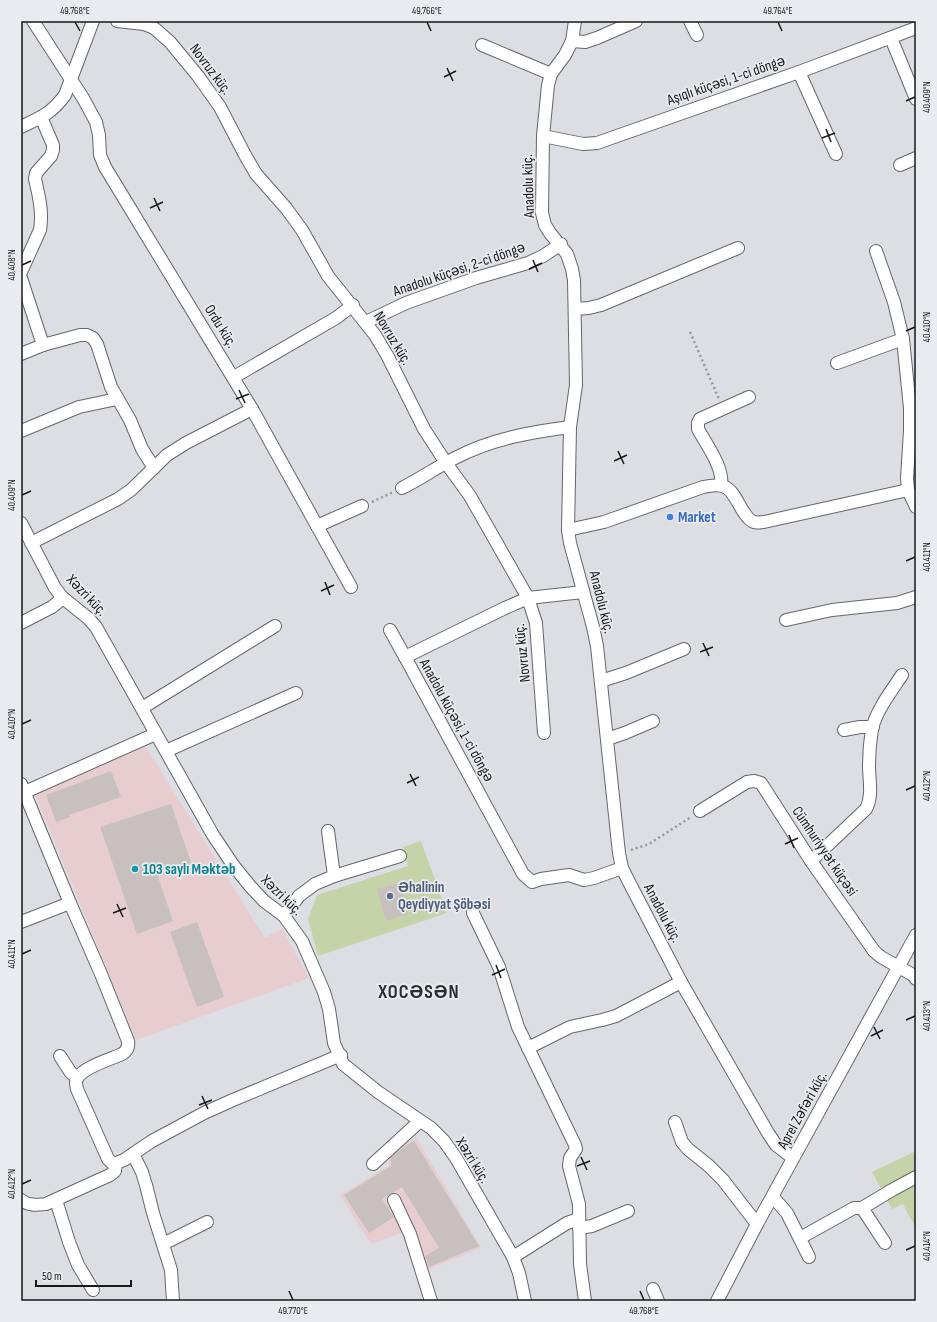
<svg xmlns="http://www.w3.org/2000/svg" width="937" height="1322" font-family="'Sofia Sans Condensed',sans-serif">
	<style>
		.industrial { fill: #e7cdd0 }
		.green { fill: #c6d3a8 }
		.building { fill: #c7c0bf }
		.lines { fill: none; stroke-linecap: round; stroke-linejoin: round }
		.minor-casing { stroke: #64666b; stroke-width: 14 }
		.path { stroke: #96979b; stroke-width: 2.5; stroke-dasharray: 2 3; stroke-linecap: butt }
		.minor { stroke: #fff; stroke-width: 12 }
		.ticks { fill: none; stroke: #17181a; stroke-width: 1.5 }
		.shop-dot { fill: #3f7fe0; stroke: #eaebf1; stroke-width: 1.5 }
		.culture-dot { fill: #0f9aa8; stroke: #eaebf1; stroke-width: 1.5 }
		.service-dot { fill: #5c6f8a; stroke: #eaebf1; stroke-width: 1.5 }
		.labels { text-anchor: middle; stroke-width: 3.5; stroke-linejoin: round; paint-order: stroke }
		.street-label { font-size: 15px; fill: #17181a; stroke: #eaebf1 }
		.shop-label { font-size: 15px; font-weight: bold; fill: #366cbe; stroke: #eaebf1; text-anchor: start }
		.culture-label { font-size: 15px; font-weight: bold; fill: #0d838f; stroke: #eaebf1; text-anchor: start }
		.service-label { font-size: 15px; font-weight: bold; fill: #4e5e75; stroke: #eaebf1; text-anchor: start }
		.district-label { font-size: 19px; font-weight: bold; letter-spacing: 1px; fill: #2d2e32; stroke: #eaebf1 }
		.neatline { fill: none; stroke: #17181a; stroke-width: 1.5 }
		.ticks-label { font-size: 10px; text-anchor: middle; fill: #17181a }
	</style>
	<rect width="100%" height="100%" fill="#dcdee3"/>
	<!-- industrial -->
	<g class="industrial">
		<path d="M146 747 265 938 282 929 309 978 136 1040 34 792Z"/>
		<path d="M416 1137 481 1248 427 1270 424 1259 412 1264 402 1233 371 1244 340 1195 389 1165V1153Z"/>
	</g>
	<!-- green -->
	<g class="green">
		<path d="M421 841 447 913 318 956 308 919 317 895 408 866 403 847Z"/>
		<path d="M916 1151V1229L903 1204 892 1209 872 1172Z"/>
	</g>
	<!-- building -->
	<g class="building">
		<path d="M111 771 121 797 69 815 70 817 56 822 46 795Z"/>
		<path d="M171 804 192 865 158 877 173 921 137 934 100 827Z"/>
		<path d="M399 883 408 914 386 921 377 889Z"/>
		<path d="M197 922 224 997 197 1007 170 932Z"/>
		<path d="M414 1141 479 1246 429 1267 425 1256 439 1248 402 1187 382 1199 394 1217 369 1233 344 1195 391 1166V1157L401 1149Z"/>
	</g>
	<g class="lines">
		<!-- minor casing -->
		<g class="minor-casing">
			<g id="minor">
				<path d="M33 21 83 98 96 122 99 135 100 155 105 167 252 409 351 587"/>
				<path d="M117 21 144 24 154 28 170 42 198 76 220 107 245 155 256 174 286 208 302 230 328 276 375 335 387 355 424 429 446 463 470 496 528 598 536 623 544 733"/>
				<path d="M575 21 572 41 565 55 551 74 548 85 543 136 542 213 545 225 550 233 567 254 572 269 574 280 576 385 570 427 568 530 570 543 593 627 597 646 619 853 622 868 629 882 681 982 768 1133 776 1145 793 1158"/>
				<path d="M690 21 697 35"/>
				<path d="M891 38 916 99"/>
				<path d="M572 41 585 42 597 38 636 21"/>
				<path d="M482 45 551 74"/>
				<path d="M799 72 836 154"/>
				<path d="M21 127C41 117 51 114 65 95L93 21"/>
				<path d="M543 136 583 144 597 143 799 72 916 28"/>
				<path d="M900 165 916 158"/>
				<path d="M876 251 894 302 903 339 910 408V431L907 478 908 490 916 507"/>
				<path d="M21 272 40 230C43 213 39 196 35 179L36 173 51 156 53 150V145L41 117"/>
				<path d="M21 278 43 345 21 354"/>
				<path d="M575 309 589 308 601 305 738 248"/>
				<path d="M366 322 406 303 476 278 528 263 543 256 561 244"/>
				<path d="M43 345 80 335H87L93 338 97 344 111 387 130 420 142 449 154 468"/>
				<path d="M837 363 903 339"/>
				<path d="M234 377 336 318 353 305"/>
				<path d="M21 431 79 407 117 399"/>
				<path d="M721 485C724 468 706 444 698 429V423L700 419 749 397"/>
				<path d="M402 488C420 479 437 467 455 458 491 439 531 432 570 427"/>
				<path d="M21 523 55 588 63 598 88 618 96 627 213 835 233 865 250 886 264 901 284 916 302 941 324 992 329 1009 334 1043 343 1064 378 1092 431 1128 444 1141 456 1158 513 1257 519 1273 525 1301"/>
				<path d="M317 526 362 506"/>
				<path d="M568 530 604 522 703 487C730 481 731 491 743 511 746 515 749 521 754 522 757 523 761 522 764 522L908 490"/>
				<path d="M31 543 118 499 131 490 167 455 186 443 252 409"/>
				<path d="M583 592 528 598 505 608 405 657 523 874 532 882 541 879 569 875 584 880 594 878 622 868"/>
				<path d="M786 620 832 610 897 603 916 597"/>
				<path d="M21 623 52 607 63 598"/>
				<path d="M390 630 405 657"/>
				<path d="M601 681 626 673 684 649"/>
				<path d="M142 708 275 626"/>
				<path d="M844 730 860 727H873"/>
				<path d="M607 739 625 733 653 721"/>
				<path d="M166 751 296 693"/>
				<path d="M21 784 70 903"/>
				<path d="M25 792 151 736"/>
				<path d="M700 811 747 782 754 781 761 783 811 861 874 951 881 957 913 975 916 979"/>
				<path d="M811 861 866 809C873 796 869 780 869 766 869 754 870 741 872 729 876 711 892 690 902 675"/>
				<path d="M334 876 400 856"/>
				<path d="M473 913 499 967 518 1027 575 1145 576 1149 570 1158 569 1166 579 1204 580 1264 585 1301"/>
				<path d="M284 916 299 896 315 884 334 876 328 831"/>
				<path d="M21 922 70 903 101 974 128 1041C129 1047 127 1051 122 1054 111 1059 81 1068 77 1079 75 1082 76 1085 77 1089L108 1159 112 1163H116L124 1160 152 1141 204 1113 233 1100 341 1055"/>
				<path d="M528 1048 570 1027 602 1020 616 1016 681 982"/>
				<path d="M60 1056 71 1073 77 1077"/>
				<path d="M675 1122 682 1142 688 1149 709 1166 723 1180 757 1224"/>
				<path d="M133 1154 142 1172 146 1185 153 1213 171 1270 173 1301"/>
				<path d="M373 1164 420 1121"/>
				<path d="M773 1197 787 1213 809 1257"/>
				<path d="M21 1200C29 1206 36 1205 46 1204L110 1175 115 1171 116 1163"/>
				<path d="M56 1200 69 1242 78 1265 93 1290"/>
				<path d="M394 1200 410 1234 431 1301"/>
				<path d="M862 1208 892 1190 916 1177"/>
				<path d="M579 1228 592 1226 628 1211"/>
				<path d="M800 1238 854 1208H862L866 1214 885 1243"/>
				<path d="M163 1244 207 1222"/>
				<path d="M513 1257 567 1223 579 1219"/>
				<path d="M653 1289 658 1301"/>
				<path d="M717 1301 757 1224 916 935"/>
			</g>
		</g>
		<!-- path -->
		<g class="path">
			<path d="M690 332 719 399"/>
			<path d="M372 502 393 492"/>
			<path d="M631 850 649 844 691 817"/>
		</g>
		<!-- minor -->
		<use href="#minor" class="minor"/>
	</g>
	<!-- ticks -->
	<path class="ticks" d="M75 22 80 31M427 22 431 31M778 22 782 31M447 68 453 81M444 77 456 71M906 101 915 97M826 129 831 142M822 138 835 133M154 198 160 211M150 208 163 202M533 260 538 272M22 265 31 261M529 269 542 263M906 331 915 327M239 390 245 403M236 399 249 394M618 451 624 464M614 461 627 455M22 495 31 491M906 561 915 557M325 582 330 595M321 591 334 585M703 643 709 656M700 652 713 647M22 724 31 720M410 774 416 786M407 783 419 777M906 790 915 786M789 835 794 848M785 844 798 838M117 904 123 917M113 913 126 908M22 954 31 950M496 965 501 978M492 975 505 969M906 1020 915 1016M874 1027 880 1039M871 1036 883 1030M202 1096 208 1109M199 1105 212 1100M581 1157 587 1170M577 1166 590 1161M22 1184 31 1180M906 1250 915 1246M289 1291 293 1300M640 1291 644 1300"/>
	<!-- markers -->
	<circle class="shop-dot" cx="670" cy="517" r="4"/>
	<circle class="culture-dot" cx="135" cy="869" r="4"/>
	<circle class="service-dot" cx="390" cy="896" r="4"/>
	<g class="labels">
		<!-- street labels -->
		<g class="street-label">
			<text transform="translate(211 69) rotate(53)" y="5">Novruz küç.</text>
			<text transform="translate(726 80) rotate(-19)" y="5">Aşıqlı küçəsi, 1-ci döngə</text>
			<text transform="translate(528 186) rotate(-92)" y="5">Anadolu küç.</text>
			<text transform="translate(459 269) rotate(-19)" y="5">Anadolu küçəsi, 2-ci döngə</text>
			<text transform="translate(221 326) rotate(58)" y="5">Ordu küç.</text>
			<text transform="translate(393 338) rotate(59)" y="5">Novruz küç.</text>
			<text transform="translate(87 595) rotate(46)" y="5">Xəzri küç.</text>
			<text transform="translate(602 602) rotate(76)" y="5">Anadolu küç.</text>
			<text transform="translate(522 653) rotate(-96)" y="5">Novruz küç.</text>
			<text transform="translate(457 720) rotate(61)" y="5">Anadolu küçəsi, 1-ci döngə</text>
			<text transform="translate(825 851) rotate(56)" y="5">Cümhuriyyət küçəsi</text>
			<text transform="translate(282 895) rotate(44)" y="5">Xəzri küç.</text>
			<text transform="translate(663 913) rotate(62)" y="5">Anadolu küç.</text>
			<text transform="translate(802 1110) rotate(-61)" y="5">Aprel Zəfəri küç.</text>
			<text transform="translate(473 1160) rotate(58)" y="5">Xəzri küç.</text>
		</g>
		<!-- shop labels -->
		<g class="shop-label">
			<text x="678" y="522">Market</text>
		</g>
		<!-- culture labels -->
		<g class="culture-label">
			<text x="143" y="874">103 saylı Məktəb</text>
		</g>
		<!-- service labels -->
		<g class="service-label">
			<text x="398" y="892">Əhalinin<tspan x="398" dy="17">Qeydiyyat Şöbəsi</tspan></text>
		</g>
		<!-- district labels -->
		<g class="district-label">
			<text x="419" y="998">XOCƏSƏN</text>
		</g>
	</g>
	<!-- border -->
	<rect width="937" height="1322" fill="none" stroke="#eaebf1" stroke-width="44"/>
	<!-- scale -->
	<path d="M36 1280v6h95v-6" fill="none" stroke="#17181a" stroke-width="2"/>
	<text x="42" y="1280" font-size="12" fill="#17181a" stroke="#eaebf1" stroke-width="3" paint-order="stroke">50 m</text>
	<rect x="22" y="22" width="893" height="1278" class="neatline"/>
	<g class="ticks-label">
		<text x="75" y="14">49.768°E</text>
		<text x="427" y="14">49.766°E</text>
		<text x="778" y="14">49.764°E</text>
		<text transform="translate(926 97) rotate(-90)" y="4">40.409°N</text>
		<text transform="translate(11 265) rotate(-90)" y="4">40.408°N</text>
		<text transform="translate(926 327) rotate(-90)" y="4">40.410°N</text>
		<text transform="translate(11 495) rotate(-90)" y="4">40.409°N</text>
		<text transform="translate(926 557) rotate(-90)" y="4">40.411°N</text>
		<text transform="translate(11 724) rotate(-90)" y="4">40.410°N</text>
		<text transform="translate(926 786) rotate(-90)" y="4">40.412°N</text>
		<text transform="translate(11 954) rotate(-90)" y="4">40.411°N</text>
		<text transform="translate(926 1016) rotate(-90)" y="4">40.413°N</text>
		<text transform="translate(11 1184) rotate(-90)" y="4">40.412°N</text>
		<text transform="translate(926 1246) rotate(-90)" y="4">40.414°N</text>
		<text x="293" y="1314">49.770°E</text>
		<text x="644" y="1314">49.768°E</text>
	</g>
</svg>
